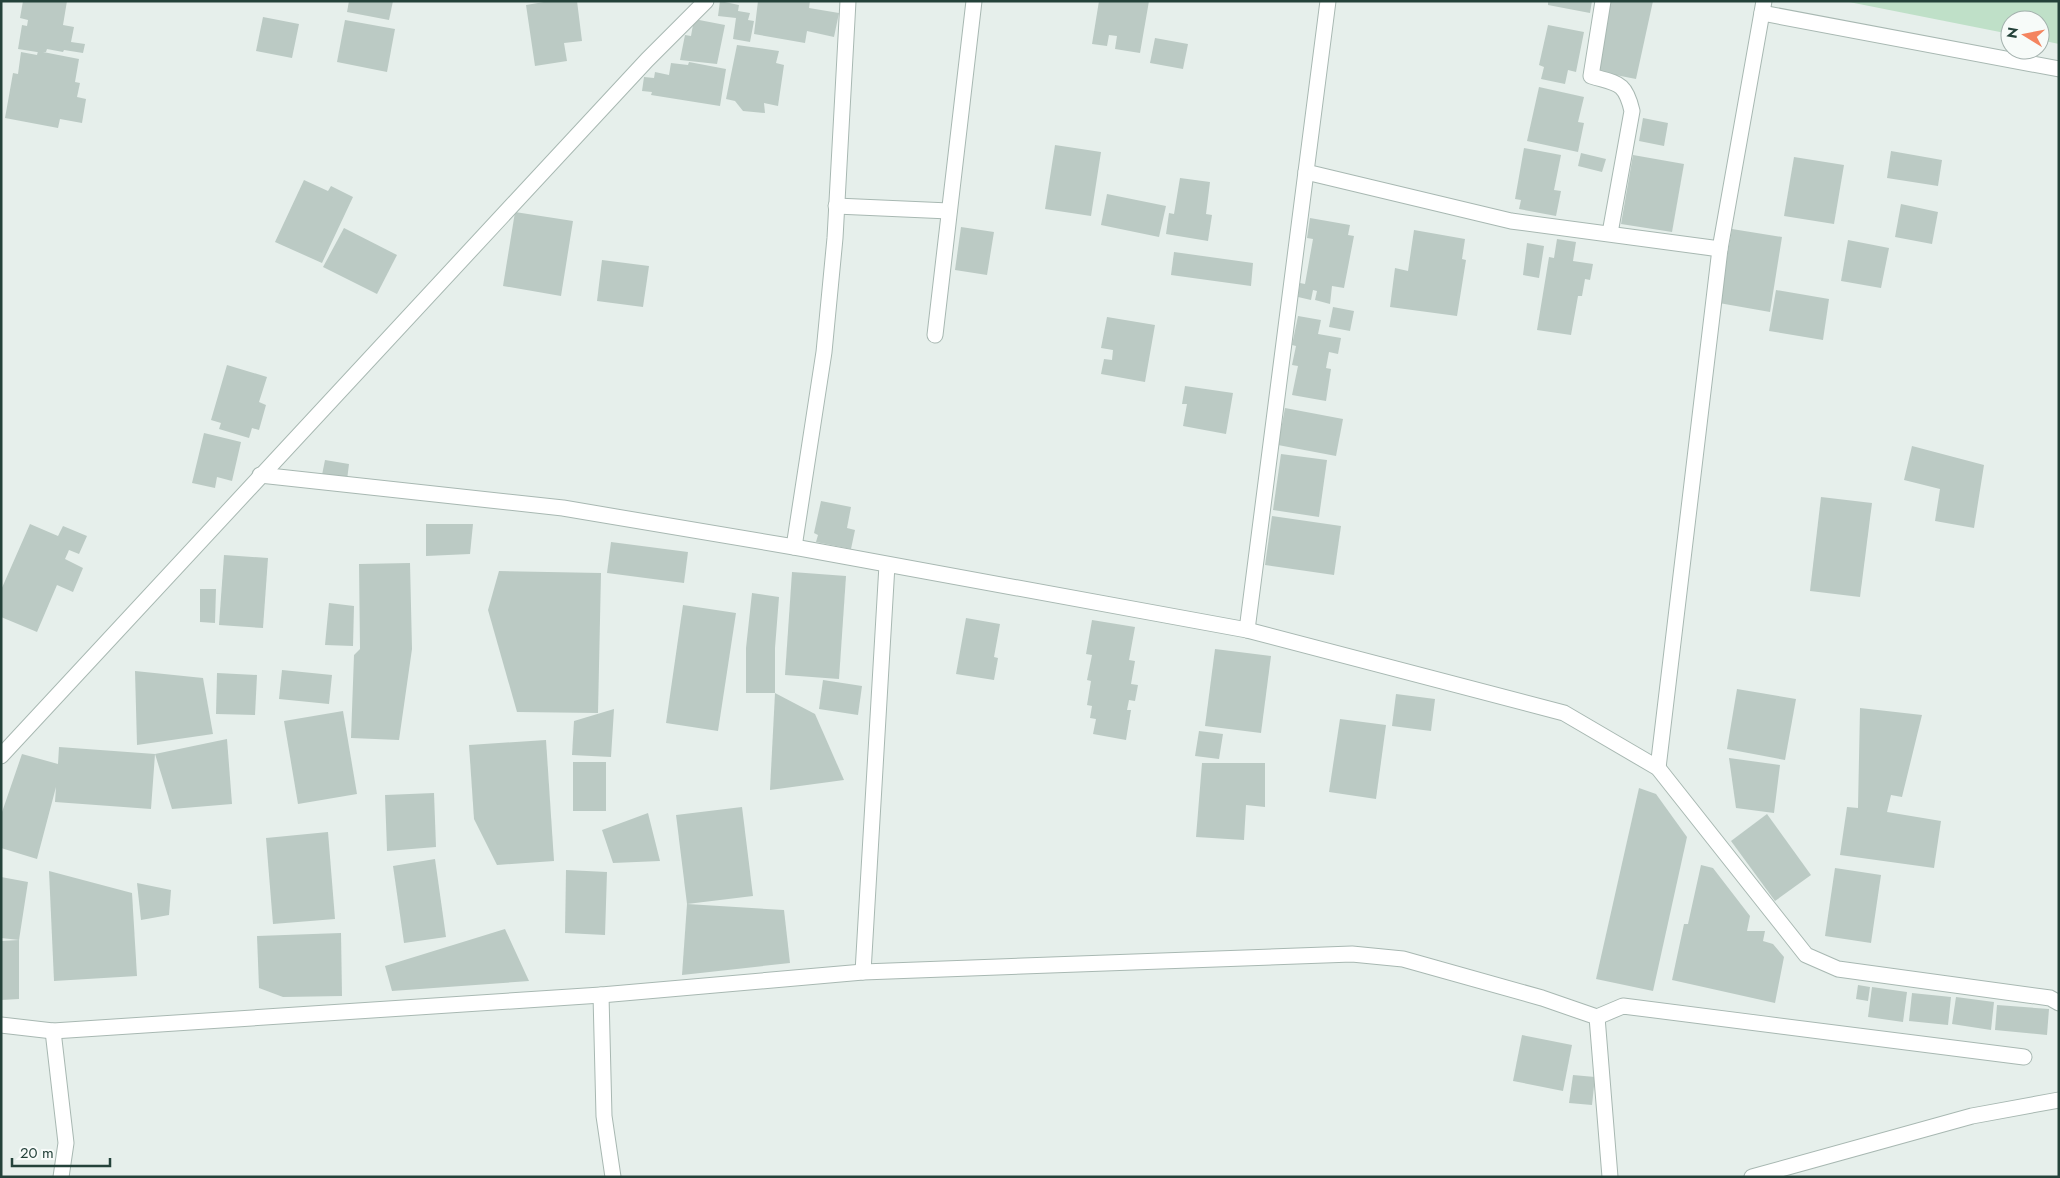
<svg xmlns="http://www.w3.org/2000/svg" width="2060" height="1178" font-family="Jost,sans-serif">
	<style>
		.green { fill: #bfe0c8 }
		.building { fill: #bbcac4 }
		.lines { fill: none; stroke-linecap: round; stroke-linejoin: round }
		.minor-casing { stroke: #a8b8b2; stroke-width: 17 }
		.minor { stroke: #fff; stroke-width: 15 }
	</style>
	<rect width="100%" height="100%" fill="#e6efeb"/>
	<!-- green -->
	<path class="green" d="M1844 1H2059V44L2040 40V20H2010V34Z"/>
	<!-- building -->
	<g class="building">
		<path d="M23 1H67L63 25 74 27 71 42 85 44 83 53 64 50 63 52 47 49 46 52H37L18 49 22 25 27 26 28 20 20 18Z"/>
		<path d="M349 1H393L389 20 347 12Z"/>
		<path d="M550 1H577L582 41 564 43 567 61 535 66 526 5Z"/>
		<path d="M720 1 739 5 738 11 750 13 748 20 754 21 750 42 733 39 736 18 718 16Z"/>
		<path d="M758 1H810L809 8 839 13 834 37 807 31 805 43 754 34Z"/>
		<path d="M1099 1H1149L1140 53 1115 49 1117 36 1109 35 1107 46 1092 44Z"/>
		<path d="M1548 1H1592L1590 13 1548 5Z"/>
		<path d="M1609 1H1653L1636 79 1595 71Z"/>
		<path d="M263 17 299 24 292 58 256 51Z"/>
		<path d="M694 19 725 25 717 64 680 60 685 35 691 36Z"/>
		<path d="M345 20 395 29 387 72 337 62Z"/>
		<path d="M1548 25 1584 32 1576 72 1568 70 1565 84 1541 79 1544 67 1539 65Z"/>
		<path d="M1155 38 1188 44 1183 69 1150 63Z"/>
		<path d="M737 45 779 51 776 63 784 65 778 106 764 103 765 113 743 111 735 101 726 99Z"/>
		<path d="M38 51 79 59 75 82 80 83 77 97 86 99 82 123 60 119 58 128 5 118 13 73 18 74 21 52 37 55Z"/>
		<path d="M689 62 726 69 720 106 651 95 652 92 642 91 644 77 654 78 655 72 669 75 671 63 688 65Z"/>
		<path d="M1539 87 1584 97 1578 122 1584 123 1578 152 1527 141Z"/>
		<path d="M1643 118 1668 123 1664 146 1639 141Z"/>
		<path d="M1055 145 1101 152 1091 216 1045 209Z"/>
		<path d="M1524 148 1561 155 1554 190 1561 191 1556 216 1519 209 1521 200 1515 199Z"/>
		<path d="M1891 151 1942 160 1938 186 1887 178Z"/>
		<path d="M1581 153 1606 159 1602 172 1578 166Z"/>
		<path d="M1633 155 1684 164 1672 232 1621 224Z"/>
		<path d="M1794 157 1844 165 1834 224 1784 216Z"/>
		<path d="M1180 178 1210 182 1206 214 1212 215 1208 241 1166 234 1169 213 1174 214Z"/>
		<path d="M304 180 328 191 331 186 353 197 322 263 275 242Z"/>
		<path d="M1107 194 1166 206 1159 237 1101 225Z"/>
		<path d="M1901 204 1938 212 1932 244 1895 237Z"/>
		<path d="M515 212 573 221 561 296 503 286Z"/>
		<path d="M1310 218 1350 225 1348 235 1354 236 1344 288 1332 286 1330 304 1315 300 1317 291 1313 290 1311 300 1298 297 1300 283 1305 284 1313 239 1307 238Z"/>
		<path d="M961 227 994 232 987 275 955 270Z"/>
		<path d="M344 228 397 255 377 294 323 267Z"/>
		<path d="M1732 229 1782 237 1770 312 1719 303Z"/>
		<path d="M1414 230 1465 239 1462 259 1466 260 1457 316 1390 307 1395 268 1408 271Z"/>
		<path d="M1557 239 1576 242 1573 261 1593 264 1590 280 1585 279 1582 296H1578L1571 335 1537 330 1549 257 1554 258Z"/>
		<path d="M1848 240 1889 248 1881 288 1841 281Z"/>
		<path d="M1527 243 1544 246 1539 278 1523 275Z"/>
		<path d="M1174 252 1253 263 1251 286 1171 275Z"/>
		<path d="M602 260 649 266 643 307 597 301Z"/>
		<path d="M1776 290 1829 299 1823 340 1769 331Z"/>
		<path d="M1333 307 1354 311 1350 331 1329 327Z"/>
		<path d="M1298 316 1321 320 1318 334 1341 338 1338 354 1329 352 1326 368 1331 369 1326 401 1292 395 1298 366 1292 365 1296 346 1292 345Z"/>
		<path d="M1107 317 1155 325 1145 382 1101 374 1104 359 1112 360 1113 350 1101 348Z"/>
		<path d="M227 365 267 377 259 402 266 405 259 430 252 428 249 438 219 429 221 423 211 420Z"/>
		<path d="M1185 386 1233 393 1226 434 1183 426 1187 404H1182Z"/>
		<path d="M1285 408 1343 419 1336 456 1278 445Z"/>
		<path d="M204 433 241 442 232 481 217 477 215 488 192 483Z"/>
		<path d="M1912 446 1984 465 1974 528 1935 521 1940 489 1904 480Z"/>
		<path d="M1281 454 1327 460 1319 517 1273 510Z"/>
		<path d="M325 460 349 464 347 480 322 475Z"/>
		<path d="M1821 497 1872 503 1860 597 1810 591Z"/>
		<path d="M821 501 851 507 847 528 855 530 851 549 816 542 818 535 814 533Z"/>
		<path d="M1272 516 1341 526 1334 575 1265 565Z"/>
		<path d="M30 524 58 536 63 526 87 536 79 554 69 550 65 559 83 568 73 592 57 585 37 632 1 617V590Z"/>
		<path d="M426 524H473L470 554 426 556Z"/>
		<path d="M611 542 688 552 684 583 607 573Z"/>
		<path d="M224 555 268 558 263 628 219 625Z"/>
		<path d="M410 563 412 649 399 740 351 738 354 655 360 649 359 564Z"/>
		<path d="M499 571 601 573 598 713 517 712 488 610Z"/>
		<path d="M792 572 846 576 839 679 785 675Z"/>
		<path d="M200 589H216L215 623 200 622Z"/>
		<path d="M752 593 779 597 775 648V693H746V648Z"/>
		<path d="M329 603 354 606 353 646 325 645Z"/>
		<path d="M683 605 736 613 718 731 666 723Z"/>
		<path d="M966 618 1000 624 994 657 998 658 994 680 956 674Z"/>
		<path d="M1092 620 1135 627 1129 660 1135 661 1131 684 1138 685 1135 701 1129 700 1127 710H1131L1126 740 1093 734 1096 719 1090 718 1092 706 1087 705 1091 681 1087 680 1092 655 1086 654Z"/>
		<path d="M1215 649 1271 656 1261 733 1205 726Z"/>
		<path d="M282 670 332 675 329 704 279 699Z"/>
		<path d="M135 671 203 678 213 734 137 745Z"/>
		<path d="M217 673 257 675 255 715 216 714Z"/>
		<path d="M823 680 862 686 858 715 819 709Z"/>
		<path d="M1737 689 1796 699 1785 760 1727 749Z"/>
		<path d="M775 693 815 714 844 780 770 790Z"/>
		<path d="M1396 694 1435 699 1431 731 1392 726Z"/>
		<path d="M1860 708 1922 715 1902 797 1891 795 1887 812 1941 821 1934 868 1840 855 1847 807 1858 808Z"/>
		<path d="M614 709 611 757 572 755 574 721Z"/>
		<path d="M343 711 357 794 298 804 284 721Z"/>
		<path d="M1340 719 1386 725 1376 799 1329 792Z"/>
		<path d="M1199 731 1223 734 1219 759 1195 756Z"/>
		<path d="M227 739 232 804 172 809 155 754Z"/>
		<path d="M546 740 554 861 497 865 474 819 469 745Z"/>
		<path d="M59 747 155 754 151 809 55 802 56 787 37 859 1 848V815L22 754 58 764Z"/>
		<path d="M1729 758 1780 765 1774 813 1736 808Z"/>
		<rect x="573" y="762" width="33" height="49"/>
		<path d="M1202 763H1265V807L1246 805 1244 840 1196 837Z"/>
		<path d="M1639 788 1656 794 1687 837 1653 991 1596 979Z"/>
		<path d="M434 793 436 847 387 851 385 795Z"/>
		<path d="M742 807 753 896 687 904 676 815Z"/>
		<path d="M648 813 660 861 613 863 602 830Z"/>
		<path d="M1767 814 1811 875 1775 901 1731 841Z"/>
		<path d="M328 832 335 919 273 924 266 838Z"/>
		<path d="M435 859 446 937 404 943 393 866Z"/>
		<path d="M1701 865 1713 868 1750 916 1747 931H1765L1763 941 1773 944 1784 957 1775 1003 1672 980 1684 924H1688Z"/>
		<path d="M1835 868 1881 875 1871 943 1825 936Z"/>
		<path d="M566 870 607 872 605 935 565 933Z"/>
		<path d="M49 871 132 893 137 976 54 981Z"/>
		<path d="M1 877 28 882 19 940V999L1 1000V941L19 940 1 938Z"/>
		<path d="M137 883 171 890 169 915 141 920Z"/>
		<path d="M687 904 784 910 790 963 682 975Z"/>
		<path d="M505 929 529 981 392 991 385 966Z"/>
		<path d="M341 933 342 996 283 997 259 988 257 936Z"/>
		<path d="M1858 985 1870 987 1868 1001 1856 999Z"/>
		<path d="M1872 987 1907 992 1903 1022 1868 1017Z"/>
		<path d="M1912 993 1951 997 1948 1025 1909 1021Z"/>
		<path d="M1956 997 1994 1002 1991 1030 1952 1024Z"/>
		<path d="M1997 1005 2049 1009 2047 1035 1995 1030Z"/>
		<path d="M1522 1035 1572 1045 1563 1091 1513 1081Z"/>
		<path d="M1573 1075 1595 1077 1592 1105 1569 1103Z"/>
	</g>
	<g class="lines">
		<!-- minor casing -->
		<g class="minor-casing">
			<g id="minor">
				<path d="M1603 1 1591 76C1617 84 1625 81 1632 111L1610 233"/>
				<path d="M1762 13 2059 69"/>
				<path d="M1306 172 1511 221 1720 249"/>
				<path d="M836 206 949 211"/>
				<path d="M935 335 974 1"/>
				<path d="M260 475 563 508 794 547 1247 630 1564 713 1658 768 1806 955 1838 969 2050 998 2059 1003"/>
				<path d="M794 547 824 352 835 238 848 1"/>
				<path d="M1247 630 1328 1"/>
				<path d="M1 756 647 60 706 1"/>
				<path d="M1658 768 1720 249 1764 1"/>
				<path d="M863 972 887 565"/>
				<path d="M601 995 604 1116 613 1177"/>
				<path d="M1597 1017 1623 1006 2024 1057"/>
				<path d="M1 1025 53 1031 601 995 863 972 1352 954 1403 959 1542 998 1597 1017 1610 1177"/>
				<path d="M53 1031 66 1143 61 1177"/>
				<path d="M1752 1177 1972 1116 2059 1100"/>
			</g>
		</g>
		<!-- minor -->
		<use href="#minor" class="minor"/>
	</g>
	<!-- border -->
	<rect width="2060" height="1178" fill="none" stroke="#24423a" stroke-width="5"/>
	<!-- north arrow -->
	<g transform="translate(2025 35) rotate(280)"><circle r="24" fill="#f7fbf9" stroke="#a3b1ad"/>
	<path d="M0-4L9 19L0 12L-9 19Z" fill="#f4845f"/>
	<text y="-8" font-size="14" font-weight="bold" text-anchor="middle" fill="#24423a">N</text>
	</g>
	<!-- scale -->
	<path d="M12 1158v8h98v-8" fill="none" stroke="#24423a" stroke-width="2.5"/>
	<text x="20" y="1158" font-size="15" fill="#24423a" stroke="#f7fbf9" stroke-width="4" paint-order="stroke">20 m</text>
</svg>
